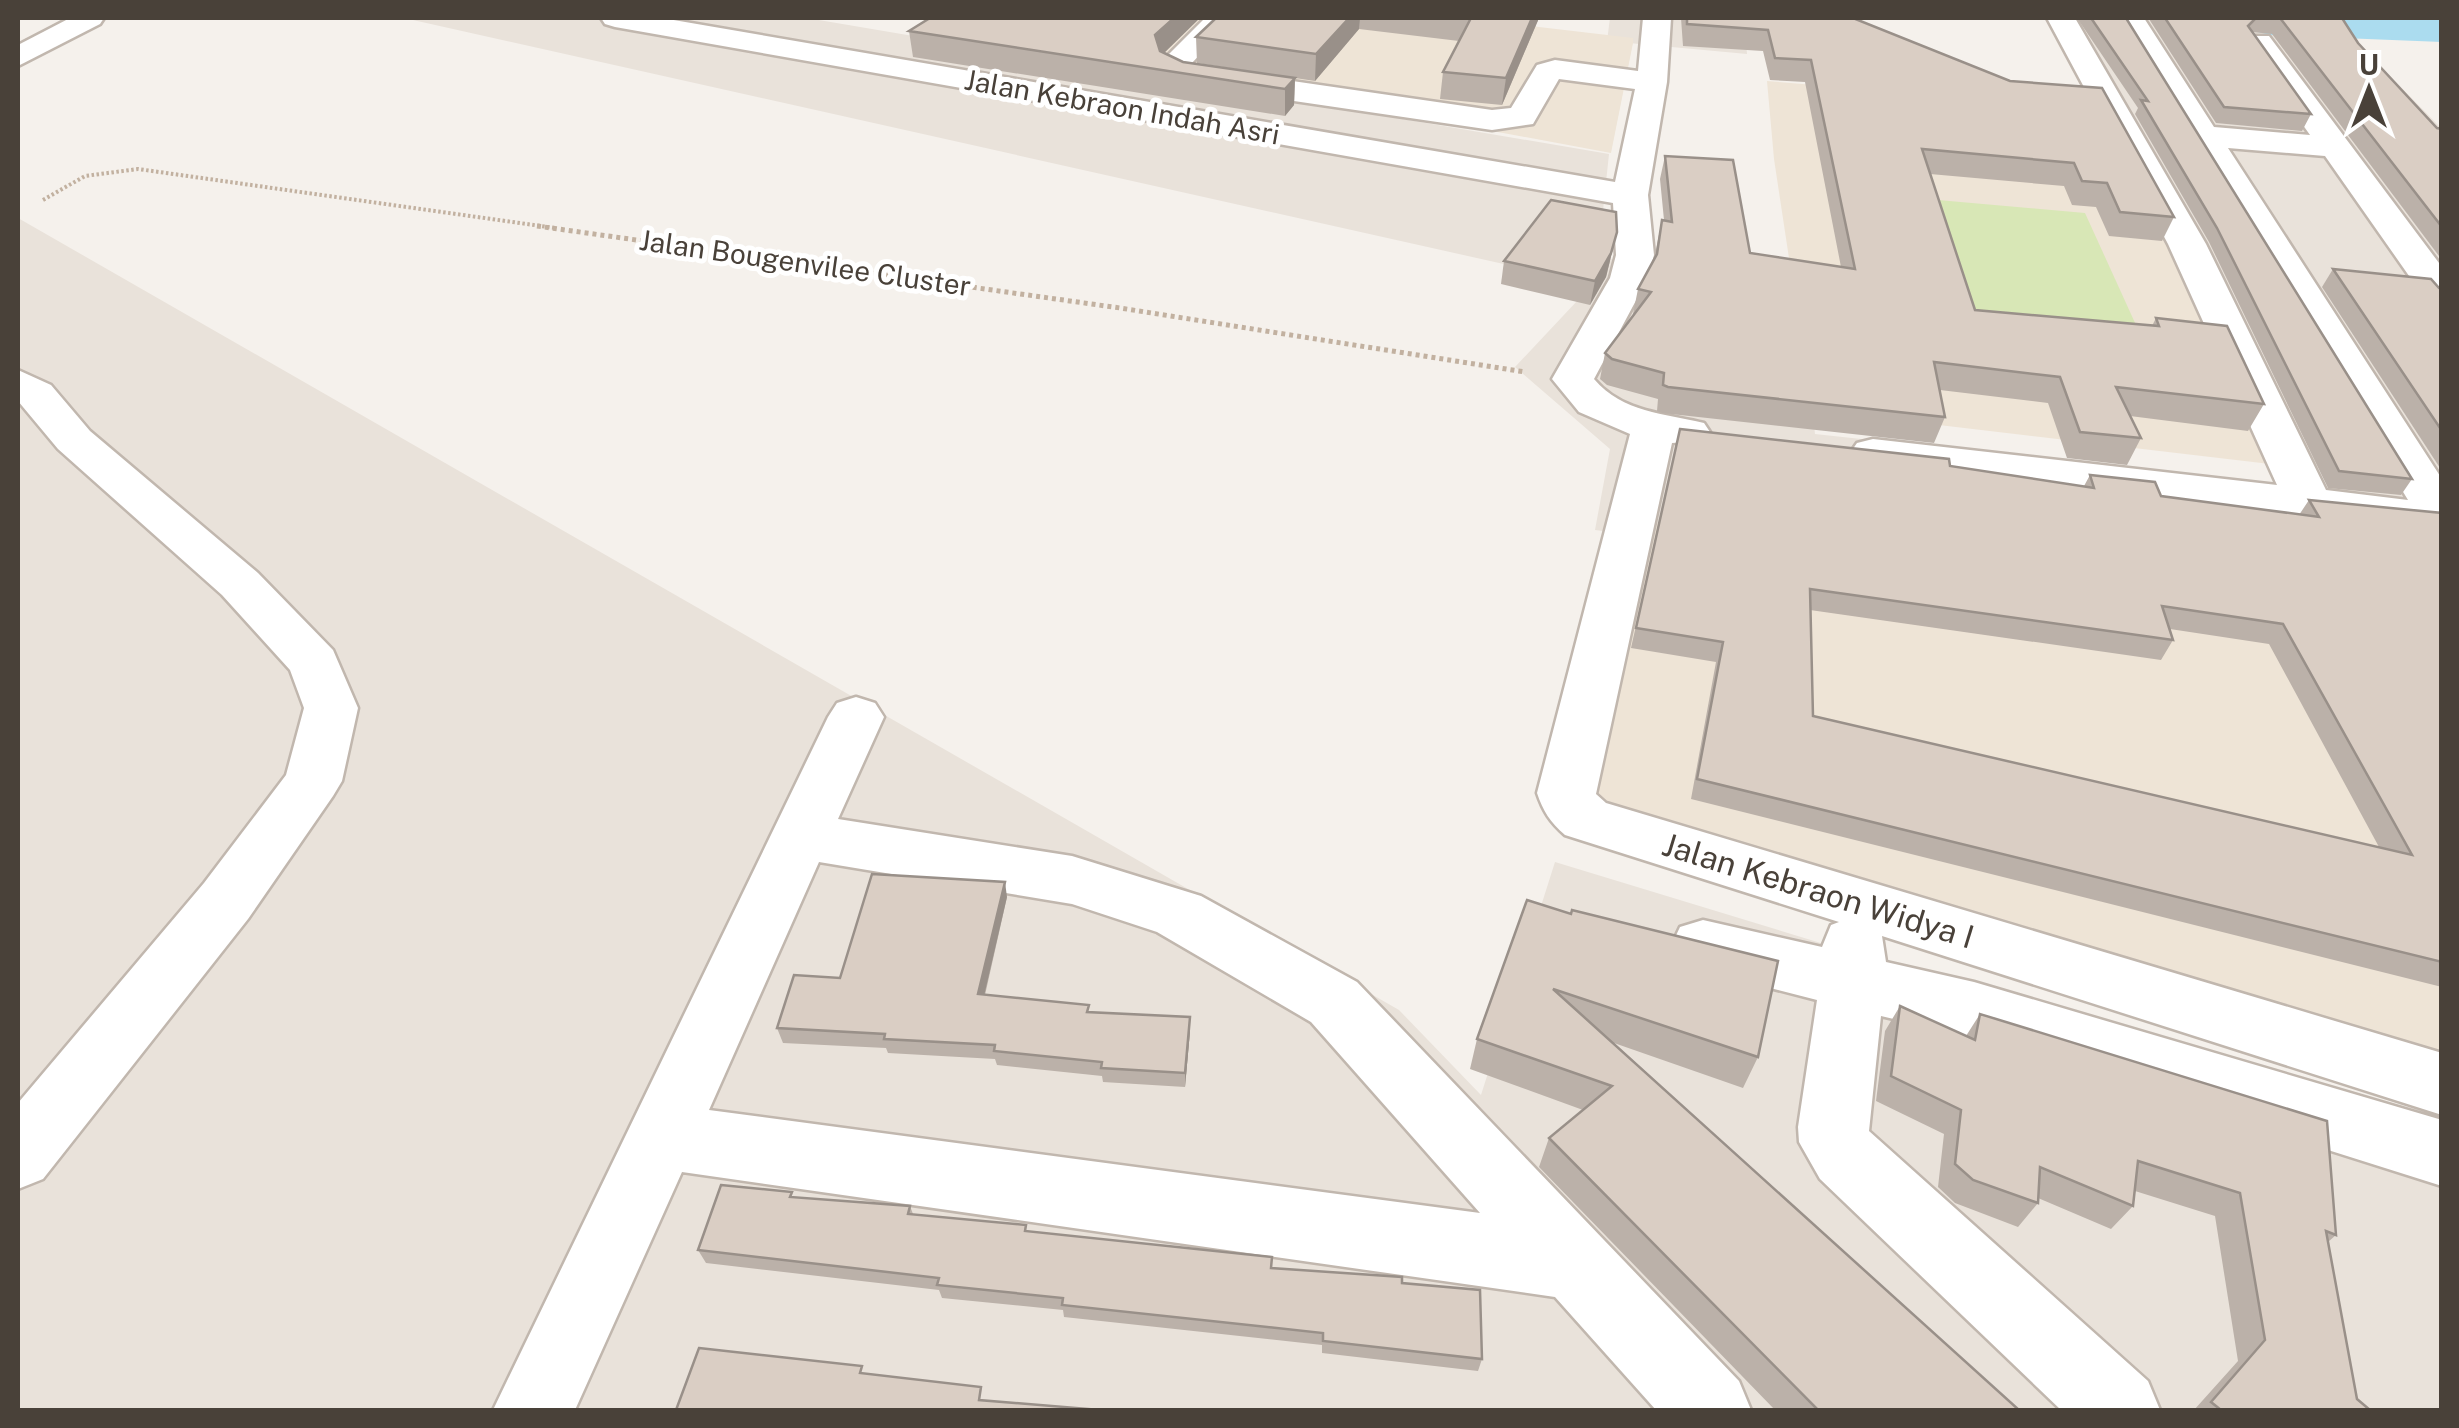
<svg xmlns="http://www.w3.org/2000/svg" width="2459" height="1428" font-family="'Public Sans',sans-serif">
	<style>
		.residential { fill: #e9e2da }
		.education { fill: #eee4d6 }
		.green { fill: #d8e7b6 }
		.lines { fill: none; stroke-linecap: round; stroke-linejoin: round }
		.river { fill: #abdcef; fill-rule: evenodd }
		.minor-casing { stroke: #c1b7ae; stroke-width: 5 }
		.path-far1 { stroke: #c2b1a0; stroke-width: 4; stroke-dasharray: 2.5 2.5; stroke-linecap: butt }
		.path { stroke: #c2b1a0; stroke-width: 5; stroke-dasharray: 4 4; stroke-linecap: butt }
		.minor { fill: #fff; fill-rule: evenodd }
		.wall { fill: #bbb1a9; fill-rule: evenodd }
		.shaded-wall { fill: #999089 }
		.building { fill: #dacec4; stroke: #999089; stroke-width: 2.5; fill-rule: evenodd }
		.labels { text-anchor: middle; stroke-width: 10; stroke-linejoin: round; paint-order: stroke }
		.far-street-label { font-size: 28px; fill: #494139; stroke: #fff }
		.street-label { font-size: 32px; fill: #494139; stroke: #fff }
	</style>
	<rect width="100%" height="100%" fill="#f5f1ec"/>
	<!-- residential -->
	<g class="residential">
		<path d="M404 18H807L1609 154 1598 258 1797 276 1815 434 2330 490 2073 18H2333L2441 128V683L2412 637 1595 530 1610 449 1515 367 1593 284Z"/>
		<path d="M1610 18H1744L1747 54 1607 41Z"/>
		<path d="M18 218 1399 1010 1481 1095 1555 862 2441 1132V1410H18Z"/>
	</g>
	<!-- education -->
	<g class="education">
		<path d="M966 18H1463L1633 38V43L1611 153 949 30Z"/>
		<path d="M1767 81 2099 108 2160 222 2270 464 1812 410 1774 159Z"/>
		<path d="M1631 520 2145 592 2366 616 2441 739V1075L1577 799Z"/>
	</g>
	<!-- green -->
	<path class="green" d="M1938 200 2085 213 2141 336 1975 320Z"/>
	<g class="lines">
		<!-- river -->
		<path class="river" d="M2242 18H2442V42L2270 35 2250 30Z"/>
		<!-- minor casing -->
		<g class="minor-casing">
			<g id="minor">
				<path d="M70 18H104L100 24 18 66V45Z"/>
				<path d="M601 18H662L1615 182 1635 89 1559 79 1533 124 1492 130 1184 85 1164 76 1159 64 1205 18H1235L1189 66 1492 110 1511 108 1537 65 1555 60 1638 71 1643 18H1671L1667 82 1648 195 1654 255 1648 278 1594 379C1623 413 1664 413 1704 423L1710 432 1704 441 1672 443 1596 794 1606 803 2442 1053V1115L1882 936 1886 962 1974 982 2442 1120V1186L1974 1038 1881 1016 1869 1131 2148 1381 2160 1410H2061L1820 1179 1799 1142 1798 1127 1817 1000 1680 965 1671 946 1680 927 1703 920 1822 947 1831 925 1839 922 1565 835C1550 822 1543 811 1537 793L1630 434 1579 412 1552 379 1610 278 1616 255 1613 203 615 27 605 24Z"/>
				<path d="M2047 18H2075L2206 244 2326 490 2408 500 2116 18H2144L2214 127 2310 135 2244 42 2249 36H2269L2442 267V307L2428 303 2325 156 2228 148 2442 479V532L1857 463 1850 453 1857 443 1873 439 2277 485 2168 244Z"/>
				<path d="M18 370 51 385 90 431 258 573 333 650 358 708 342 781 333 796 248 919 43 1179 18 1189V1103L204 883 286 775 304 708 290 670 222 595 58 449 18 401Z"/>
				<path d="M856 697 875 703 884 717 838 819 1072 856 1201 896 1357 982 1739 1381 1751 1410H1656L1555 1297 682 1172 575 1410H493L828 717 837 703ZM819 862 1072 904 1157 932 1311 1022 1480 1213 709 1110Z"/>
			</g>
		</g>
		<!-- path-far1 -->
		<path class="path-far1" d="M43 200 85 176 138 169 555 228"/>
		<!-- path -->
		<path class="path" d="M537 226 1120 308 1525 372"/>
		<!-- minor -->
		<use href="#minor" class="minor"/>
	</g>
	<!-- wall -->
	<g class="wall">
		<path d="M1216 18H1539L1502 105 1440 99 1443 72 1459 41 1359 29 1315 81 1197 63 1196 37Z"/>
		<path d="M1681 18H1853L2174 217 2162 241 2109 236 2096 207 2072 205 2064 186 1930 174 1975 310 2152 326 2156 318 2264 404 2248 431 2130 416 2141 438 2127 465 2067 458 2048 403 1940 390 1945 417 1934 443 1662 413 1657 411 1658 399 1607 385 1600 379 1605 353 1634 315 1633 314 1638 289 1654 259 1662 220H1664L1660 179 1665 156 1750 253 1841 267 1805 82 1770 80 1763 51 1683 46Z"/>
		<path d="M2077 18H2126L2412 479 2401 495 2328 488 2209 242 2135 114 2138 108Z"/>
		<path d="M2150 18H2332L2437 128 2442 129V260L2272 34 2252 32 2311 114 2302 131 2216 123 2149 19Z"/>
		<path d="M909 31 1164 53 1183 62 1295 78 1294 105 1285 116 913 57Z"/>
		<path d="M1617 232 1606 277 1590 305 1501 284 1504 261Z"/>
		<path d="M2333 269 2442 289V471L2322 287Z"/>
		<path d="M1680 429 2084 486 2090 475 2161 496 2299 515 2309 500 2442 513V987L1691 799 1716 662 1631 648ZM1810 610 2161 660 2173 640 2170 629 2269 644 2379 847 1813 716Z"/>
		<path d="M1007 897 985 995 1090 1012 1190 1031 1185 1087 1103 1082 1102 1076 997 1065 995 1059 888 1053 886 1048 783 1043 777 1028 840 978Z"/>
		<path d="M1527 900 1758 1057 1743 1088 1614 1043 2019 1410H1775L1539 1167 1549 1138 1583 1110 1470 1069 1477 1039Z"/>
		<path d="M1900 1006 1966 1036 1980 1014 2336 1235 2328 1242 2357 1399 2370 1410H2194L2238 1361 2215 1216 2135 1191 2133 1206 2111 1229 2038 1198V1203L2018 1227 1955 1203 1938 1187 1944 1134 1876 1101 1885 1031Z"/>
		<path d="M795 1198 910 1206 913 1214 1271 1268 1402 1283 1482 1359 1478 1371 1322 1353V1345L1064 1317 1063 1310 942 1298 939 1290 706 1263 698 1250Z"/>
	</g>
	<!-- shaded-wall -->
	<g class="shaded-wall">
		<path d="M1174 18H1200L1156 61 1155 35Z"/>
		<path d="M1349 18H1360L1359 29 1315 81 1316 54Z"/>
		<path d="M1532 18H1539L1502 105 1506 78Z"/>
		<path d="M1295 78 1294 105 1285 116V89Z"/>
		<path d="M1617 232 1606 277 1590 305 1595 281Z"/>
		<path d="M1005 882 1007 897 981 1009 978 994Z"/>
		<path d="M1190 1017V1031L1185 1087V1073Z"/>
	</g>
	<!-- building -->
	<g class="building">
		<path d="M930 18H1174L1155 35 1160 51 1183 62 1295 78 1285 89 909 31Z"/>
		<path d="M1216 18H1349L1316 54 1196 37Z"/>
		<path d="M1471 18H1532L1506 78 1443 72Z"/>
		<path d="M1687 18H1853L2010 81 2102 88 2174 217 2120 212 2107 183 2082 181 2074 163 1922 149 1975 310 2159 326 2156 318 2227 326 2264 404 2116 387 2141 438 2080 432 2060 377 1934 362 1945 417 1668 387 1663 385 1664 373 1612 359 1605 353 1651 292 1638 289 1657 254 1662 220 1672 222 1665 156 1733 160 1750 253 1855 269 1811 60 1775 58 1768 30 1687 24Z"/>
		<path d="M2091 18H2126L2412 479 2339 471 2217 228 2141 100 2148 101Z"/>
		<path d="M2165 18H2256L2248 26 2311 114 2224 107Z"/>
		<path d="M2267 18H2342L2358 43 2437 128 2442 129V227L2280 18Z"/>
		<path d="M1551 200 1616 212 1617 232 1611 253 1595 281 1504 261Z"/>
		<path d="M2333 269 2431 279 2439 288 2442 289V431Z"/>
		<path d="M1680 429 1949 459 1950 466 2094 488 2090 475 2155 482 2161 496 2319 517 2309 500 2442 513V962L1697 779 1723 642 1636 628ZM1810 589 2173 640 2162 606 2283 624 2412 855 1813 716Z"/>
		<path d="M872 874 1005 882 978 994 1089 1005 1087 1012 1190 1017 1185 1073 1101 1068 1102 1062 994 1051 995 1045 884 1039 885 1034 777 1028 794 975 840 978Z"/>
		<path d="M1527 900 1571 914 1572 910 1778 961 1758 1057 1553 989 2019 1410H1818L1549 1138 1612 1086 1477 1039Z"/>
		<path d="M1900 1006 1975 1040 1980 1014 2327 1121 2336 1235 2326 1231 2357 1399 2370 1410H2221L2211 1402 2265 1340 2240 1193 2138 1161 2133 1206 2040 1167 2038 1203 1973 1180 1955 1164 1961 1110 1891 1076Z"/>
		<path d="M721 1185 792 1192 790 1197 910 1206 908 1214 1026 1225 1025 1231 1272 1257 1271 1268 1402 1277V1283L1480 1290 1482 1359 1323 1341V1333L1062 1305 1063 1298 937 1285 939 1278 698 1250Z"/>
		<path d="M699 1348 862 1366 860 1373 981 1387 979 1400 1100 1410H676Z"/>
	</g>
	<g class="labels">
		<!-- far-street labels -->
		<g class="far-street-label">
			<text transform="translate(1122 107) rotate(10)" y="10">Jalan Kebraon Indah Asri</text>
			<text transform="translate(805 263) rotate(8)" y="10">Jalan Bougenvilee Cluster</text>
		</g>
		<!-- street labels -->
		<g class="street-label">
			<text transform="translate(1818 891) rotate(17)" y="11">Jalan Kebraon Widya I</text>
		</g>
	</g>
	<!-- border -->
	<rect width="2459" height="1428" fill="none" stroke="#494139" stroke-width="40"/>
	<!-- north arrow -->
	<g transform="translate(2369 90)" stroke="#ffffff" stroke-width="8" paint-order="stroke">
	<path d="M0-8L18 38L0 25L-18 38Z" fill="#494139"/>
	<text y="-15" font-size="28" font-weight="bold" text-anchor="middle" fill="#494139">U</text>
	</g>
</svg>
